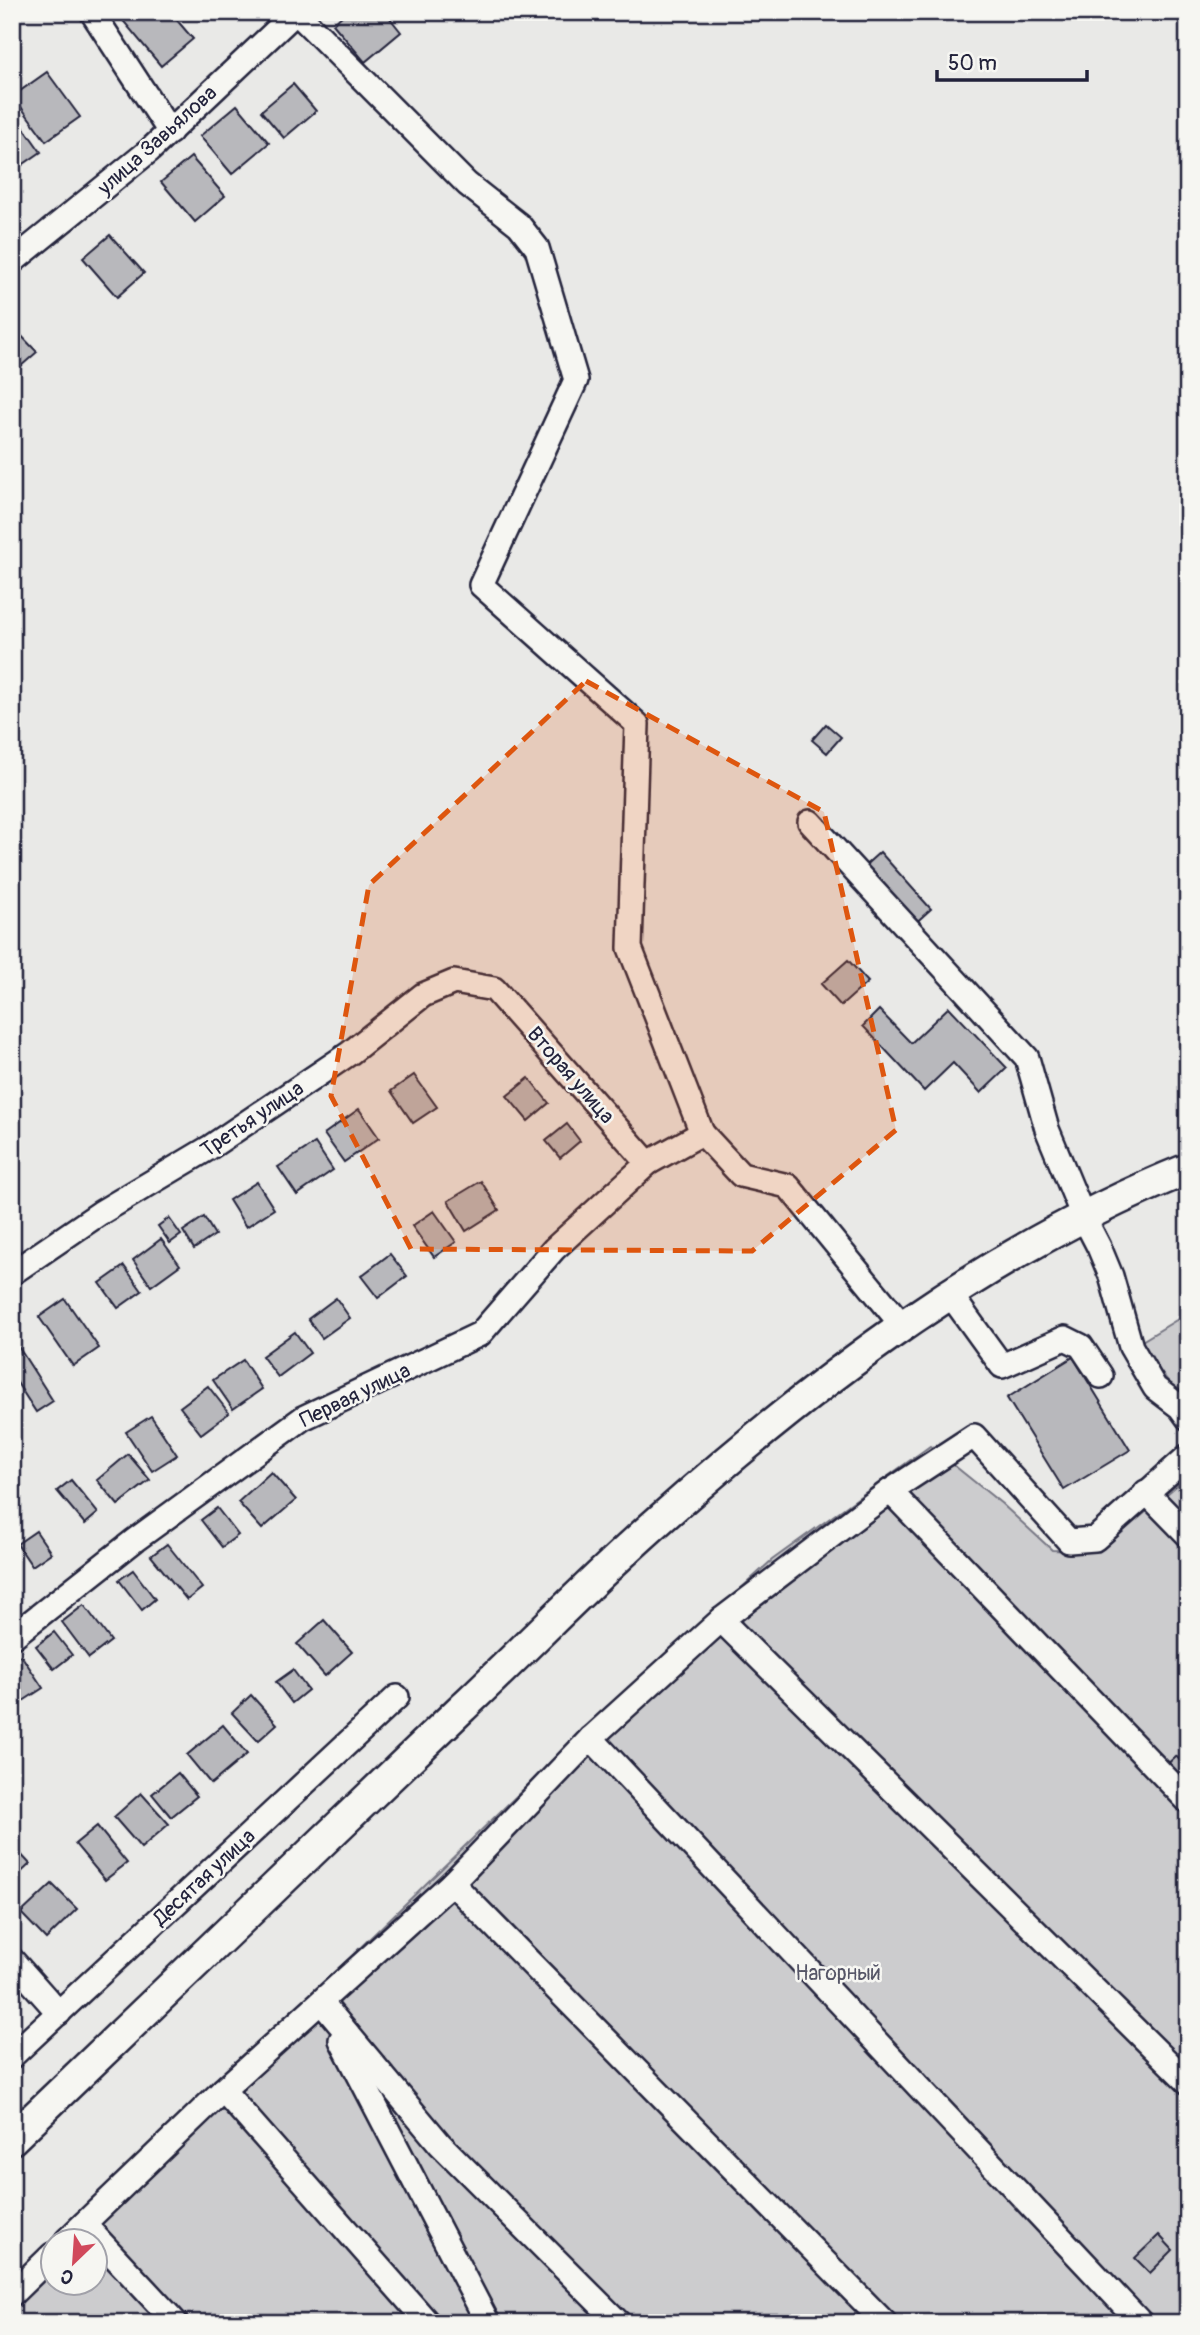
<svg xmlns="http://www.w3.org/2000/svg" width="1200" height="2335" font-family="Pangolin,sans-serif">
	<style>
		.green { fill: #ccccce; stroke: #777784; stroke-width: 2 }
		.building { fill: #b8b8bc; stroke: #22223b; stroke-width: 2 }
		.lines { fill: none; stroke-linecap: round; stroke-linejoin: round }
		.minor-casing { stroke: #22223b; stroke-width: 28 }
		.major-casing { stroke: #22223b; stroke-width: 35 }
		.minor { stroke: #f6f6f2; stroke-width: 23 }
		.major { stroke: #f6f6f2; stroke-width: 30 }
		.marked { fill: #de560e; fill-opacity: 0.2; stroke: #de560e; stroke-width: 5; stroke-dasharray: 14 9; stroke-linejoin: round }
		.labels { text-anchor: middle; stroke-width: 5; stroke-linejoin: round; paint-order: stroke }
		.street-label { font-size: 21px; fill: #22223b; stroke: #f6f6f2 }
		.park-label { font-size: 21px; fill: #555567; stroke: #f6f6f2 }
	</style>
	<rect width="100%" height="100%" fill="#e9e9e7"/>
	<filter id="ink" filterUnits="userSpaceOnUse"><feTurbulence type="fractalNoise" baseFrequency=".0143" numOctaves="2"/><feDisplacementMap in="SourceGraphic" scale="14" xChannelSelector="R" yChannelSelector="G"/><feConvolveMatrix kernelMatrix="1 2 1 2 8 2 1 2 1" color-interpolation-filters="sRGB"/></filter>
	<g filter="url(#ink)">
		<!-- green -->
		<g class="green">
			<path d="M1188 1313V1405L1137 1344Z"/>
			<path d="M930 1446 1002 1504 1052 1550 1099 1552 1188 1476V2323H12V2280L52 2242V2282H94V2240H54L296 2010 570 1744 772 1560Z"/>
		</g>
		<!-- building -->
		<g class="building">
			<path d="M126 12H170L193 39 161 66 120 17Z"/>
			<path d="M346 12H385L401 32 365 62 333 24Z"/>
			<path d="M47 72 80 117 46 141 13 96Z"/>
			<path d="M293 84 316 111 284 138 261 111Z"/>
			<path d="M237 105 269 143 232 174 200 136Z"/>
			<path d="M12 111 41 152 12 172Z"/>
			<path d="M191 157 225 196 195 222 161 182Z"/>
			<path d="M110 235 144 273 117 297 83 258Z"/>
			<path d="M12 326 37 352 12 374Z"/>
			<path d="M826 724 841 737 827 753 812 740Z"/>
			<path d="M880 852 931 909 913 925 861 869Z"/>
			<path d="M848 960 868 982 841 1006 821 984Z"/>
			<path d="M949 1007 1007 1068 981 1093 953 1063 924 1091 863 1026 879 1010 911 1043Z"/>
			<path d="M414 1075 437 1107 413 1123 391 1091Z"/>
			<path d="M529 1078 549 1103 528 1121 507 1096Z"/>
			<path d="M359 1109 379 1138 344 1162 324 1134Z"/>
			<path d="M567 1124 580 1141 560 1158 546 1141Z"/>
			<path d="M315 1143 333 1170 297 1195 278 1167Z"/>
			<path d="M481 1181 499 1210 466 1231 448 1201Z"/>
			<path d="M257 1182 274 1209 246 1227 229 1200Z"/>
			<path d="M434 1211 456 1242 434 1257 412 1226Z"/>
			<path d="M204 1217 215 1235 194 1249 183 1231Z"/>
			<path d="M169 1218 181 1235 170 1243 158 1226Z"/>
			<path d="M161 1239 180 1265 151 1286 133 1260Z"/>
			<path d="M390 1254 407 1276 378 1298 361 1276Z"/>
			<path d="M124 1266 142 1291 118 1308 100 1283Z"/>
			<path d="M336 1298 350 1318 322 1338 308 1319Z"/>
			<path d="M65 1299 99 1348 73 1366 39 1317Z"/>
			<path d="M295 1332 310 1353 278 1377 262 1356Z"/>
			<path d="M14 1340 53 1401 36 1412 12 1375Z"/>
			<path d="M1073 1357 1130 1450 1064 1490 1007 1398Z"/>
			<path d="M243 1360 262 1389 233 1409 213 1380Z"/>
			<path d="M208 1386 229 1413 201 1434 180 1407Z"/>
			<path d="M151 1416 177 1455 152 1471 126 1432Z"/>
			<path d="M128 1454 150 1480 118 1505 97 1480Z"/>
			<path d="M271 1472 296 1500 262 1529 238 1502Z"/>
			<path d="M71 1480 98 1513 85 1524 57 1491Z"/>
			<path d="M217 1508 238 1535 222 1547 201 1520Z"/>
			<path d="M36 1531 51 1553 32 1566 17 1544Z"/>
			<path d="M167 1544 202 1588 187 1600 151 1556Z"/>
			<path d="M133 1570 155 1599 142 1610 119 1580Z"/>
			<path d="M84 1605 111 1641 89 1658 62 1622Z"/>
			<path d="M324 1620 352 1652 325 1676 297 1644Z"/>
			<path d="M54 1632 72 1655 54 1669 36 1646Z"/>
			<path d="M21 1655 43 1688 20 1703 12 1692V1661Z"/>
			<path d="M293 1670 308 1690 292 1703 276 1682Z"/>
			<path d="M251 1695 277 1724 258 1741 232 1713Z"/>
			<path d="M223 1725 247 1754 211 1784 187 1755Z"/>
			<path d="M1176 1756 1188 1769V1772L1182 1778 1179 1775 1173 1781 1162 1769Z"/>
			<path d="M178 1773 197 1796 171 1817 152 1794Z"/>
			<path d="M141 1793 169 1824 141 1848 114 1817Z"/>
			<path d="M97 1826 127 1863 105 1880 75 1844Z"/>
			<path d="M17 1850 30 1864 12 1881V1855Z"/>
			<path d="M52 1884 77 1909 46 1939 21 1913Z"/>
			<path d="M1159 2235 1173 2250 1150 2273 1135 2258Z"/>
		</g>
		<g class="lines">
			<!-- minor casing -->
			<g class="minor-casing">
				<g id="minor">
					<path d="M92 12 170 132"/>
					<path d="M12 262 150 150 296 12 467 184 519 225 537 248 576 380 481 585 637 724 630 948 702 1133"/>
					<path d="M810 822 1027 1058 1047 1129 1083 1216 1099 1247 1111 1276 1131 1347 1155 1388 1180 1407 1188 1418"/>
					<path d="M12 1273 100 1213 209 1148 350 1053 423 995 454 982 494 989 648 1163"/>
					<path d="M950 1294 1002 1366 1065 1338 1081 1346 1101 1376"/>
					<path d="M890 1491 1188 1801"/>
					<path d="M1146 1492 1188 1535"/>
					<path d="M721 1620 1188 2082"/>
					<path d="M12 1637 135 1540 303 1418 480 1334 554 1249 648 1163 702 1133 741 1175 788 1186 902 1325"/>
					<path d="M591 1738 1141 2323"/>
					<path d="M452 1883 885 2323"/>
					<path d="M12 1960 59 2013"/>
					<path d="M322 2003 440 2144 619 2323"/>
					<path d="M341 2040 488 2323"/>
					<path d="M12 2056 397 1697"/>
					<path d="M223 2090 428 2323"/>
					<path d="M84 2224 176 2323"/>
					<path d="M67 2240 223 2090 452 1883 591 1738 721 1620 890 1491 974 1436 1069 1541 1095 1539 1188 1456"/>
					<path d="M12 2294 52 2255"/>
				</g>
			</g>
			<!-- major casing -->
			<g class="major-casing">
				<path id="major" d="M12 2139C163 1995 313 1851 463 1707 530 1644 594 1577 664 1516 821 1377 991 1248 1188 1169"/>
			</g>
			<!-- minor -->
			<use href="#minor" class="minor"/>
			<!-- major -->
			<use href="#major" class="major"/>
		</g>
	</g>
	<!-- marked area -->
	<path class="marked" d="M586 681 824 812 896 1130 752 1251 411 1249 331 1096 369 885Z"/>
	<g class="labels">
		<!-- street labels -->
		<g class="street-label">
			<text transform="translate(157 140) rotate(-42)" y="7">улица Завьялова</text>
			<text transform="translate(571 1075) rotate(49)" y="7">Вторая улица</text>
			<text transform="translate(252 1119) rotate(-34)" y="7">Третья улица</text>
			<text transform="translate(355 1395) rotate(-26)" y="7">Первая улица</text>
			<text transform="translate(204 1877) rotate(-43)" y="7">Десятая улица</text>
		</g>
		<!-- park labels -->
		<g class="park-label">
			<text x="838" y="1980">Нагорный</text>
		</g>
	</g>
	<!-- margin -->
	<rect width="1200" height="2335" fill="none" stroke="#f6f6f2" stroke-width="42"/>
	<rect x="21" y="21" width="1158" height="2293" fill="none" stroke="#22223b" stroke-width="2.5" filter="url(#ink)"/>
	<!-- north arrow -->
	<g transform="translate(74 2262) rotate(205)"><circle r="33" fill="#f6f6f2" stroke="#a1a1a9" stroke-width="2"/>
	<path d="M0-5L12 26L0 18L-12 26Z" fill="#d1495b"/>
	<text y="-10" font-size="19" font-weight="bold" text-anchor="middle" fill="#22223b">С</text>
	</g>
	<!-- scale -->
	<path d="M937 70v10h150v-10" fill="none" stroke="#22223b" stroke-width="3.5"/>
	<text x="948" y="70" font-size="21" fill="#22223b" stroke="#f6f6f2" stroke-width="5" paint-order="stroke">50 m</text>
</svg>
